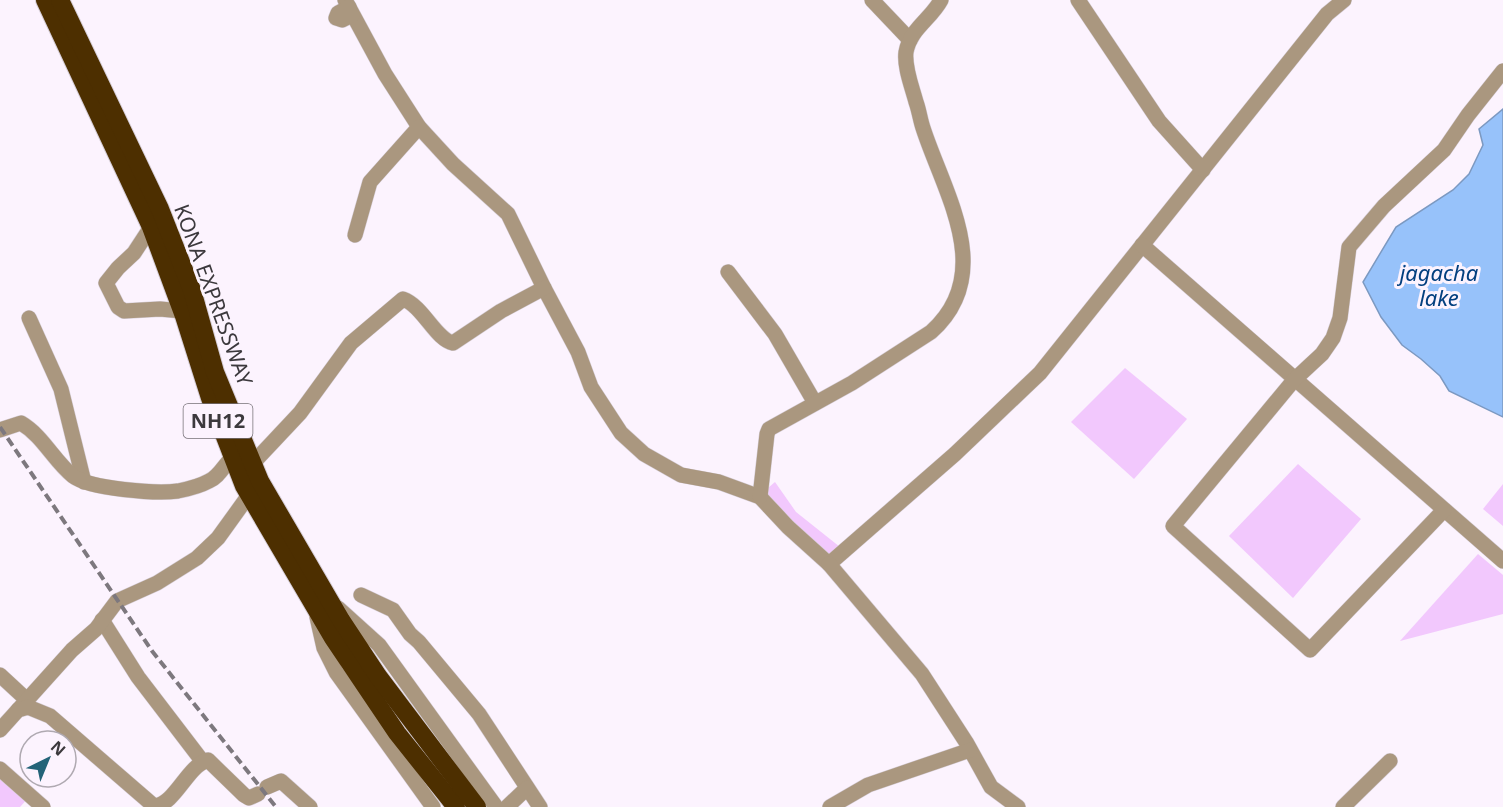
<svg xmlns="http://www.w3.org/2000/svg" width="1503" height="807" font-family="'Noto Sans',sans-serif">
	<style>
		.green { fill: #f2c8fd }
		.water { fill: #97c2fa; stroke: #7c99c1; stroke-width: 1.5 }
		.lines { fill: none; stroke-linecap: round; stroke-linejoin: round }
		.minor-casing { stroke: #d6ced7; stroke-width: 16 }
		.highway-casing { stroke: #d6ced7; stroke-width: 20 }
		.minor { stroke: #aa977f; stroke-width: 15 }
		.highway { stroke: #4d2f00; stroke-width: 18 }
		.rail { stroke: #7d787e; stroke-width: 4; stroke-dasharray: 9 4.5; stroke-linecap: butt }
		.labels { text-anchor: middle; stroke-width: 6; stroke-linejoin: round; paint-order: stroke }
		.shield { fill: #fcf3fe; stroke: #767177; stroke-width: 1.5 }
		.shield-label { font-size: 20px; font-weight: bold; fill: #3c393d }
		.street-label { font-size: 21px; fill: #3c393d; stroke: #fcf3fe }
		.water-label { font-size: 22px; font-style: italic; fill: #033f7f; stroke: #fcf3fe }
	</style>
	<rect width="100%" height="100%" fill="#fcf3fe"/>
	<!-- green -->
	<g class="green">
		<path d="M1125 368 1187 419 1134 479 1071 422Z"/>
		<path d="M1298 464 1361 519 1293 598 1229 536Z"/>
		<path d="M775 482 796 512 840 547 829 562 768 503V488Z"/>
		<path d="M1503 484V526L1483 509Z"/>
		<path d="M1478 554 1503 575V614L1400 641Z"/>
		<path d="M0 774 29 797 20 807H0Z"/>
	</g>
	<!-- water -->
	<path class="water" d="M1503 109V417L1449 391 1440 376 1421 359 1402 345 1381 317 1363 282 1396 227 1453 190 1469 174 1483 145 1479 129Z"/>
	<g class="lines">
		<!-- minor casing -->
		<g class="minor-casing">
			<g id="minor">
				<path d="M345 0 385 74 419 127 453 164 508 214 544 288 578 352 591 387 621 433 644 454 681 475 719 482 760 497 788 527 829 564 955 454 1040 373 1327 14 1344 0"/>
				<path d="M872 0 910 40"/>
				<path d="M1078 0 1159 121 1203 170"/>
				<path d="M349 7 338 13 336 18 342 20 352 15"/>
				<path d="M151 227 134 253 118 268 106 283 118 307 124 311 160 309 182 311"/>
				<path d="M355 235 370 182 419 127"/>
				<path d="M1142 245 1503 561"/>
				<path d="M728 272 775 334 815 403"/>
				<path d="M29 318 61 389 84 482"/>
				<path d="M0 430 21 423C43 436 54 461 73 476 90 489 157 494 178 491 188 489 200 486 209 481 219 477 224 465 232 458"/>
				<path d="M253 463 300 413 351 343 403 299C423 306 436 340 453 343L501 311 544 288"/>
				<path d="M760 497 767 434 769 429 852 383 931 332C997 273 944 193 923 128 920 119 919 110 916 102 912 87 904 67 906 52 910 29 931 19 941 0"/>
				<path d="M1444 510 1310 650 1173 526 1294 380 1322 354 1333 338 1340 318 1349 247 1384 206 1444 150 1468 115 1503 71"/>
				<path d="M829 564 922 674 966 742 991 787 1018 807"/>
				<path d="M361 595 393 610 410 634 419 642 479 714 540 807"/>
				<path d="M338 608 379 645 496 807"/>
				<path d="M317 617 324 648 336 672 433 807"/>
				<path d="M102 620 138 677 203 762"/>
				<path d="M0 675 27 700"/>
				<path d="M18 710 72 650 96 629 117 601 157 583 197 558 218 538 249 495"/>
				<path d="M0 730 18 710 28 707 50 716 154 806C175 805 187 766 208 760L244 795 249 798 258 794"/>
				<path d="M0 769 43 807"/>
				<path d="M267 787 281 781 310 807"/>
				<path d="M507 807 527 788"/>
				<path d="M830 807 868 785 970 750"/>
				<path d="M1343 807 1390 761"/>
			</g>
		</g>
		<!-- highway casing -->
		<g class="highway-casing">
			<g id="highway">
				<path d="M45 0 151 227 184 316 210 398 244 486 333 638 397 733 456 807"/>
				<path d="M60 0 160 209 192 290 215 372 260 481 341 620 378 676 477 807"/>
			</g>
		</g>
		<!-- minor -->
		<use href="#minor" class="minor"/>
		<!-- highway -->
		<use href="#highway" class="highway"/>
		<!-- rail -->
		<path class="rail" d="M0 427 152 651 276 807"/>
	</g>
	<g class="labels">
		<!-- shield labels -->
		<rect class="shield" x="183.5" y="404" width="69" height="34" rx="4.5"/>
		<g class="shield-label">
			<text x="218" y="428">NH12</text>
		</g>
		<!-- street labels -->
		<g class="street-label">
			<text transform="translate(213 295) rotate(70)" y="7">KONA EXPRESSWAY</text>
		</g>
		<!-- water labels -->
		<g class="water-label">
			<text x="1439" y="281">jagacha<tspan x="1439" dy="25">lake</tspan></text>
		</g>
	</g>
	<!-- north arrow -->
	<g transform="translate(48 759) rotate(43)"><circle r="28" fill="#fcf3fe" stroke="#afa9b1" stroke-width="1.5"/>
	<path d="M0-4.5L10 22L0 15L-10 22Z" fill="#236378"/>
	<text y="-9" font-size="16" font-weight="bold" text-anchor="middle" fill="#3c393d">N</text>
	</g>
</svg>
